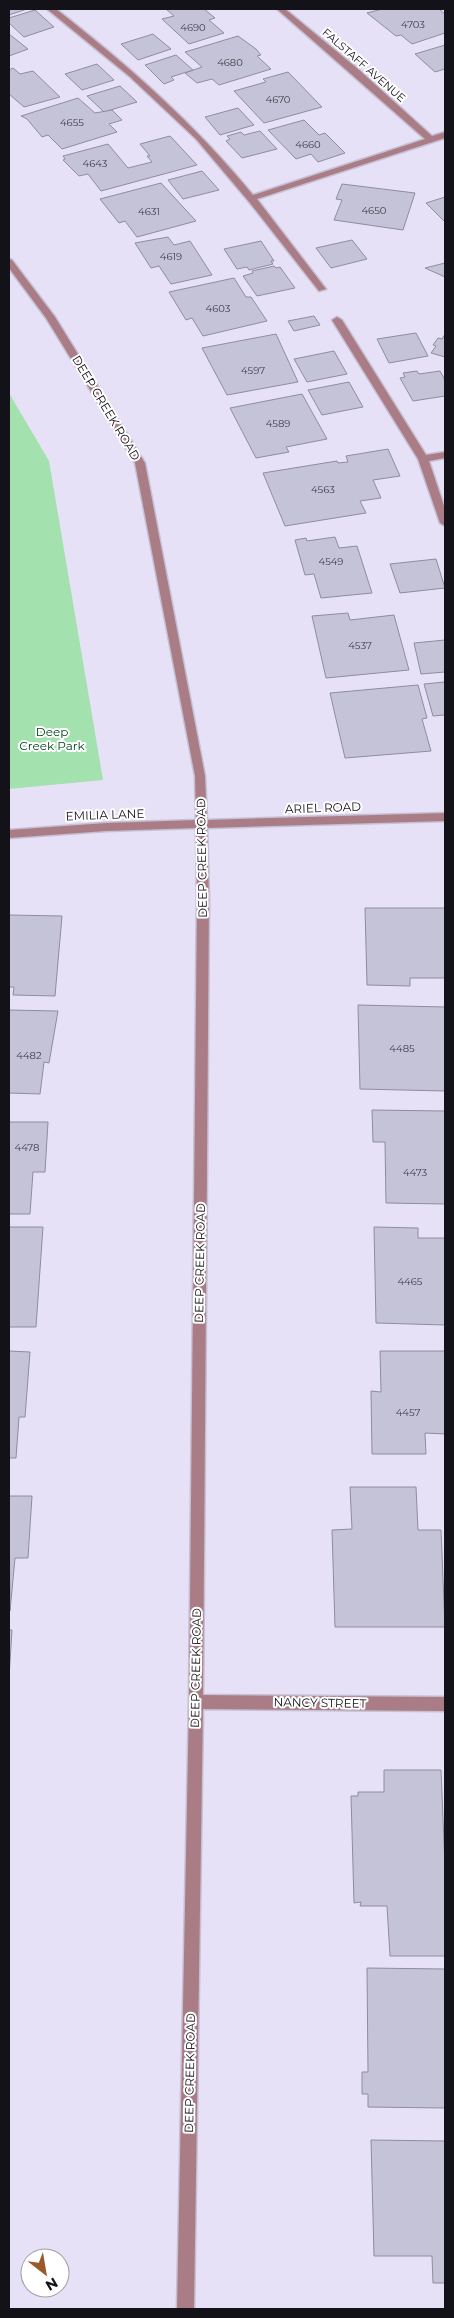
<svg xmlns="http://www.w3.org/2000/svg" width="454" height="2318" font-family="Montserrat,sans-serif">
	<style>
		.green { fill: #a3e1ae }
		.building { fill: #c5c3d8; stroke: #8f8ca1 }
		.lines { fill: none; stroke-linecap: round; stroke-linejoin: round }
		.minor-casing { stroke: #c5c0d3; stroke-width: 3 }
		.minor { fill: #aa7d86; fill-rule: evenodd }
		.labels { text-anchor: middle; stroke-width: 4; stroke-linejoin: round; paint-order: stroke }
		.number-label { font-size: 10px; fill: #403e49 }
		.far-street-label { font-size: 11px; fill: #141219; stroke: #fff }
		.street-label { font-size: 12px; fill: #141219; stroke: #fff }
		.park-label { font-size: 12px; fill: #004218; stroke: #fff }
	</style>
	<rect width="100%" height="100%" fill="#e7e1f7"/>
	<!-- green -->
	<path class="green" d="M9 393 49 461 103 780 9 789Z"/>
	<!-- building -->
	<g class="building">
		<path d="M9 9H27L9 15Z"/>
		<path d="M204 9 215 18 209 20 224 33 189 44 162 19 174 16 167 10 170 9Z"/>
		<path d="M382 9H439L445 14V33L412 44 401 35 396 36 367 13Z"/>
		<path d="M35 10 54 27 24 37 9 23V18Z"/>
		<path d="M9 34 28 49 9 56Z"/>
		<path d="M153 34 171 49 138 60 121 44Z"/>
		<path d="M238 36 256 49 261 55 257 56 271 69 219 85 212 79 197 83 185 73 202 67 185 52Z"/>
		<path d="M445 45V69L435 72 415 54Z"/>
		<path d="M176 55 193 70 171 77 174 80 164 84 145 65Z"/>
		<path d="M97 64 114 80 82 90 65 74Z"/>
		<path d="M13 68 20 74 33 71 60 97 24 107 9 94V70Z"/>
		<path d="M288 72 322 107 264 123 234 91 266 82 263 79Z"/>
		<path d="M120 86 137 102 104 112 87 96Z"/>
		<path d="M78 98 95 113 112 110 122 120 109 124 117 132 62 149 48 135 42 137 27 119 21 116Z"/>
		<path d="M238 108 254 125 220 135 205 117Z"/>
		<path d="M304 120 319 135 325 133 345 153 318 162 311 154 296 159 268 130Z"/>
		<path d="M260 131 277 149 242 158 226 141 230 139 227 136 241 132 244 135Z"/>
		<path d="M170 136 197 165 101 191 88 174 79 176 63 160 65 159 63 156 108 144 128 168 152 162 147 156H150L140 144Z"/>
		<path d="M202 171 219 190 183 199 168 180Z"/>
		<path d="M161 183 196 221 137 237 125 221 119 223 100 199Z"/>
		<path d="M342 184 415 193 403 230 334 220 342 200 336 199Z"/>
		<path d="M445 197V222L426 203Z"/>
		<path d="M168 237 174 245 190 241 212 275 171 284 159 266 151 268 135 243Z"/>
		<path d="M352 240 367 259 331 268 316 248Z"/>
		<path d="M261 241 274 261H271L273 264 249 270 247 267 237 269 224 249Z"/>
		<path d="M445 263V277L425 268Z"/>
		<path d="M274 266 276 268 280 267 295 288 257 296 243 276 253 273 252 271Z"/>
		<path d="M234 278 246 297H251L267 321 203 336 192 318 186 320 169 292Z"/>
		<path d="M314 316 320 325 294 331 288 321Z"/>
		<path d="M416 333 428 356 389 363 377 339Z"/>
		<path d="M276 334 298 382 227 395 202 348Z"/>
		<path d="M445 334V357L431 353 436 346 433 345 438 338 442 339Z"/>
		<path d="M334 351 347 374 307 382 294 359Z"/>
		<path d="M417 371 419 374 440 371 445 380V396L413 401 400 378 405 377 403 373Z"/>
		<path d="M349 382 363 407 322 415 308 390Z"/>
		<path d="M302 394 327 439 286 447 289 452 256 458 230 408Z"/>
		<path d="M388 449 400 476 373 480 381 498 360 501 366 513 285 526 263 473 337 461 338 463 348 462 346 456Z"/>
		<path d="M335 537 339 548 357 546 372 593 321 598 314 574 305 575 295 540 306 538 307 541Z"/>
		<path d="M436 559 445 588 400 593 390 564Z"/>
		<path d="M348 613 350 620 394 615 409 670 326 678 312 616Z"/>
		<path d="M445 640V672L421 674 414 643Z"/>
		<path d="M445 682V715L433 716 424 684Z"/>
		<path d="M418 685 427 718 422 719 431 751 345 758 330 693Z"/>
		<path d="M365 908H445V978H410V986L367 985Z"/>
		<path d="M9 915 62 916 55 996 13 995 14 987H9Z"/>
		<path d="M358 1005 445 1007V1091L360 1089Z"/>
		<path d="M9 1010 58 1011 49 1063 44 1062 40 1094 9 1093Z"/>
		<path d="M372 1110 445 1111V1204L386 1203 385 1142H373Z"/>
		<path d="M9 1122H48L45 1172H33L30 1214H9Z"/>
		<path d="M9 1227H43L36 1327H9Z"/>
		<path d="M374 1227 418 1228V1238H445V1325L376 1323Z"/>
		<path d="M9 1351 30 1352 25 1417H19L16 1458H9Z"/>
		<path d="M380 1351H445V1434L425 1433 426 1454H372L371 1391 381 1392Z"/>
		<path d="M350 1487H416L418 1530H441L445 1627H335L332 1530 352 1529Z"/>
		<path d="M9 1496H32L28 1558H15L10 1611Z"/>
		<path d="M9 1630H12L9 1678Z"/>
		<path d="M384 1770H441L445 1866V1956H390L387 1906H360L361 1902 354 1903 351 1796H358V1792H384Z"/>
		<path d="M367 1968 445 1969V2108L368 2107V2094H362V2072H368Z"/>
		<path d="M371 2140 445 2141V2283H433L432 2256H374Z"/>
	</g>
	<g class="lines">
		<!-- minor casing -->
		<g class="minor-casing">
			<g id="minor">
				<path d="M47 9H56C128 65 195 124 253 195L425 139 277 9H285L358 69 432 136 445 132V138L257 199 326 289 319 291 250 203 196 139 129 76Z"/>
				<path d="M9 259 12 260 55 317 145 463 205 776 207 820 445 813V821L207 828 209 899 203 1695 445 1697V1711L203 1709 194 2309H177L189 1702 197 899 196 828 106 831 9 838V830L106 823 196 820 195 776 135 463 46 318 9 268Z"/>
				<path d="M337 317 342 320 426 455 445 452V458L429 461 445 509V526L440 523 418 459 332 320Z"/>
			</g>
		</g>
		<!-- minor -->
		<use href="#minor" class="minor"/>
	</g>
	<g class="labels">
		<!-- number labels -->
		<g class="number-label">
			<text x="413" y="28">4703</text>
			<text x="193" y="31">4690</text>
			<text x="230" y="66">4680</text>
			<text x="278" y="103">4670</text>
			<text x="72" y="126">4655</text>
			<text x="308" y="148">4660</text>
			<text x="95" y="167">4643</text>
			<text x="374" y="214">4650</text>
			<text x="149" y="215">4631</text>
			<text x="171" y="260">4619</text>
			<text x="218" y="312">4603</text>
			<text x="253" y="374">4597</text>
			<text x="278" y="427">4589</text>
			<text x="323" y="493">4563</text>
			<text x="331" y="565">4549</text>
			<text x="360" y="649">4537</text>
			<text x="402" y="1052">4485</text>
			<text x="29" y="1059">4482</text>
			<text x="27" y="1151">4478</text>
			<text x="415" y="1176">4473</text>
			<text x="410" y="1285">4465</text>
			<text x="408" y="1416">4457</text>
		</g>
		<!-- far-street labels -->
		<g class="far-street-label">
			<text transform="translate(364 65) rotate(41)" y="4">FALSTAFF AVENUE</text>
		</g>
		<!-- street labels -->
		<g class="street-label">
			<text transform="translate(106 408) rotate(59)" y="4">DEEP CREEK ROAD</text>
			<text transform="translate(323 808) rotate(-2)" y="4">ARIEL ROAD</text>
			<text transform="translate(105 815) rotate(-2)" y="4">EMILIA LANE</text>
			<text transform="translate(202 858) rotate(-91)" y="4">DEEP CREEK ROAD</text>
			<text transform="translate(200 1263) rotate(-89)" y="4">DEEP CREEK ROAD</text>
			<text transform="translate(196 1668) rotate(-89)" y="4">DEEP CREEK ROAD</text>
			<text transform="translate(320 1703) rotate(1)" y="4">NANCY STREET</text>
			<text transform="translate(190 2073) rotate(-89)" y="4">DEEP CREEK ROAD</text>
		</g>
		<!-- park labels -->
		<g class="park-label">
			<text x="52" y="736">Deep<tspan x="52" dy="14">Creek Park</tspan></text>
		</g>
	</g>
	<!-- border -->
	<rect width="454" height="2318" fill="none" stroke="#141219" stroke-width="20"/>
	<!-- north arrow -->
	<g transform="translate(45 2273) rotate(149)"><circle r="24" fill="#ffffff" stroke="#a1a0a3"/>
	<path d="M0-4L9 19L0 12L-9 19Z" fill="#9b5828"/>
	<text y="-8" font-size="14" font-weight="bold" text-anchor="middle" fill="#141219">N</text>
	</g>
</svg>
